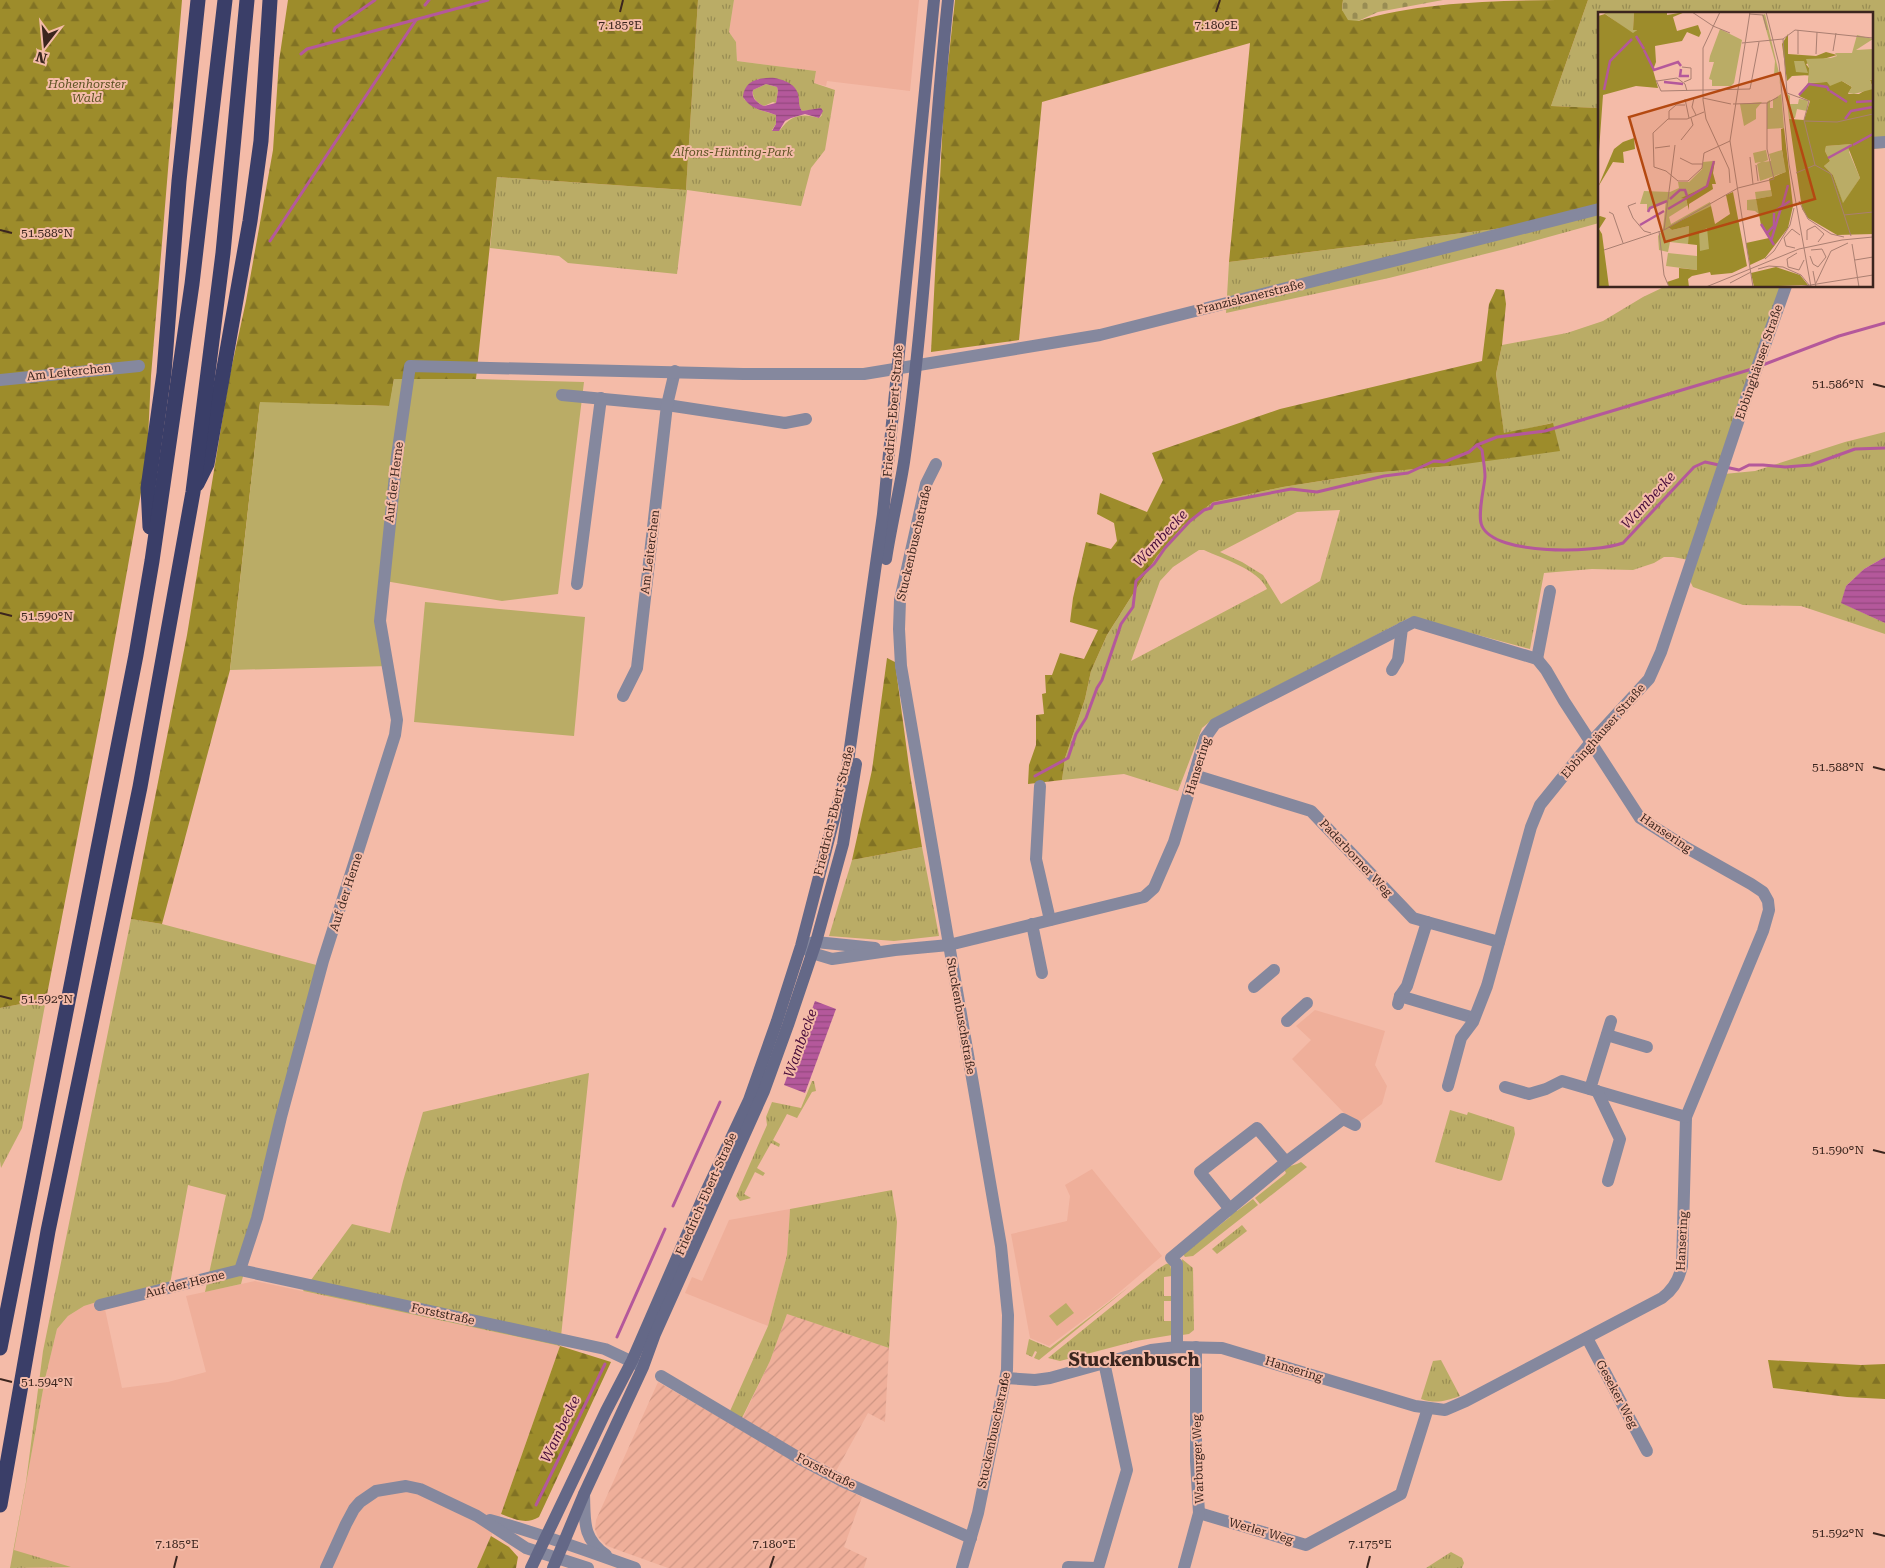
<svg xmlns="http://www.w3.org/2000/svg" width="1885" height="1568" font-family="'Roboto Serif',serif">
	<style>
		.built { fill: #efaf9a }
		.industrial { fill: url(#industrial-furrows) }
		.grass { fill: url(#grass-tufts); fill-rule: evenodd }
		.forest { fill: url(#forest-firs) }
		.cemetery { fill: url(#cemetery-stones) }
		.pitch { fill: #baac66 }
		.water { fill: url(#water-rules); fill-rule: evenodd }
		.lines { fill: none; stroke-linecap: round; stroke-linejoin: round }
		.stream { stroke: #b4589b; stroke-width: 3 }
		.street { stroke: #85889e; stroke-width: 12 }
		.secondary { stroke: #646887; stroke-width: 12 }
		.highway { stroke: #3a3e68; stroke-width: 15 }
		.ticks { fill: none; stroke: #3b251e; stroke-width: 2 }
		.labels { text-anchor: middle; stroke-width: 4; stroke-linejoin: round; paint-order: stroke }
		.park-label { font-size: 12px; font-style: italic; fill: #5d5322; stroke: #f4bba8 }
		.street-label { font-size: 12px; fill: #3b251e; stroke: #f4bba8 }
		.water-label { font-size: 14px; font-style: italic; fill: #480d3b; stroke: #f4bba8 }
		.district-label { font-size: 18px; font-weight: bold; fill: #3b251e; stroke: #f4bba8 }
		.inset-river { fill: none; stroke: #b4589b; stroke-width: 2.5 }
		.inset-road { fill: none; stroke: #aa7f71; stroke-width: 1 }
		.view { fill: #b44911; fill-opacity: 0.15; stroke: #b44911; stroke-width: 2.5 }
		.inset-edge { fill: none; stroke: #3b251e; stroke-width: 2.5 }
		.ticks-label { font-size: 12px; text-anchor: middle; fill: #3b251e; stroke: #f4bba8; stroke-width: 4; stroke-linejoin: round; paint-order: stroke }
	</style>
	<defs>
		<pattern id="industrial-furrows" width="10" height="10" patternUnits="userSpaceOnUse" patternTransform="scale(1.25)"><rect width="10" height="10" fill="#efaf9a"/><path d="M-1 1l2-2M0 10L10 0M9 11l2-2" fill="none" stroke="#ce9684"/></pattern>
		<pattern id="grass-tufts" width="24" height="20" patternUnits="userSpaceOnUse" patternTransform="scale(1.25)"><rect width="24" height="20" fill="#baac66"/><path d="M3 7l-1-3M5 7V3M7 7l1-3M15 17l-1-3M17 17v-4M19 17l1-3" fill="none" stroke="#988c53"/></pattern>
		<pattern id="forest-firs" width="22" height="20" patternUnits="userSpaceOnUse" patternTransform="scale(1.25)"><rect width="22" height="20" fill="#9d8c2b"/><path d="M5 1l3.5 6h-7zM16 11l3.5 6h-7z" fill="#817224"/></pattern>
		<pattern id="cemetery-stones" width="16" height="16" patternUnits="userSpaceOnUse" patternTransform="scale(1.25)"><rect width="16" height="16" fill="#baac66"/><path d="M2 7V4a2 2 0 0 1 4 0v3zM10 15v-3a2 2 0 0 1 4 0v3z" fill="#988c53"/></pattern>
		<pattern id="water-rules" width="6" height="5" patternUnits="userSpaceOnUse" patternTransform="scale(1.25)"><rect width="6" height="5" fill="#b4589b"/><path d="M0 2.5h6" fill="none" stroke="#94497e"/></pattern>
	</defs>
	<rect width="100%" height="100%" fill="#f4bba8"/>
	<!-- built -->
	<g class="built">
		<path d="M734 0H919L910 91 827 81 826 86 814 83 816 71 737 61 736 42 729 32Z"/>
		<path d="M1315 1010 1385 1031 1375 1065 1387 1086 1382 1104 1358 1123 1345 1114 1292 1059 1311 1040 1296 1026Z"/>
		<path d="M1092 1169 1162 1256 1109 1301 1049 1346 1030 1338 1011 1234 1067 1221 1070 1196 1065 1185Z"/>
		<path d="M790 1209 787 1255 768 1326 685 1293 692 1277 702 1281 729 1220Z"/>
		<path d="M255 1281 560 1346 501 1514 477 1568H21L14 1550 45 1379 57 1329 68 1316 84 1306 103 1300 122 1388 168 1382 206 1372 186 1296Z"/>
	</g>
	<!-- industrial -->
	<path class="industrial" d="M787 1314 889 1348 885 1422 868 1413 830 1482 862 1497 844 1547 867 1558 864 1568H668L607 1546 598 1537 595 1529 596 1520 658 1382 738 1428 770 1361Z"/>
	<!-- grass -->
	<g class="grass">
		<path d="M698 0H734L729 32 736 42 737 61 816 71 814 83 835 90 825 150 811 168 801 206 687 190 677 274 568 263 559 256 490 248 497 177 686 190ZM775 78 799 97V106L802 111 816 109 822 115 819 118C802 113 791 115 780 130L773 131 772 130 776 124V115L757 109 744 99 758 79Z"/>
		<path d="M1588 0H1885V148L1871 149V14H1599V108L1551 106Z"/>
		<path d="M766 84 777 87 778 91 776 103 773 102 764 106C757 103 752 98 753 90Z"/>
		<path d="M1599 204V223L1509 248 1389 278 1226 313 1229 262 1503 228Z"/>
		<path d="M1666 286H1789L1724 474 1755 471 1845 442 1885 432V557L1864 569 1846 586 1842 603 1885 623V634L1801 606 1743 605 1693 587 1690 581 1694 561 1673 557H1664L1654 563 1633 570 1592 569 1544 573 1530 649 1411 617 1213 719 1202 728 1178 791 1124 774 1062 780 1065 758 1085 699 1091 671 1107 635 1157 556 1183 526 1213 502 1283 487 1371 473 1450 466 1552 423 1504 434 1496 374 1502 345 1567 333 1603 321 1643 297ZM1340 510 1320 581 1281 604 1263 575 1242 562 1220 552 1297 512ZM1199 550H1204C1223 559 1258 569 1267 589L1131 661 1160 581 1173 567Z"/>
		<path d="M922 847 939 936 894 941 829 936 852 860Z"/>
		<path d="M131 919 162 924 324 967 241 1284 205 1292 226 1195 188 1185 170 1284 103 1300 84 1306 68 1316 57 1329 45 1379 14 1550 71 1567 10 1568 26 1482 43 1351Z"/>
		<path d="M21 1004 45 1005 22 1128 1 1168 0 1161V1008Z"/>
		<path d="M589 1073 560 1346 303 1291 352 1224 390 1233 403 1181 423 1112Z"/>
		<path d="M812 1081H814L816 1091 812 1092 797 1118 787 1114 773 1140 780 1144 779 1147 771 1143 757 1168 765 1173 763 1176 755 1172 744 1194 751 1198 740 1201 736 1196 767 1125 766 1117 772 1102 801 1108Z"/>
		<path d="M1450 1110 1467 1115 1468 1112 1514 1127 1515 1134 1502 1180 1499 1181 1435 1162Z"/>
		<path d="M1301 1162 1307 1167 1260 1204 1255 1198 1284 1175 1286 1173 1284 1169C1288 1166 1296 1165 1301 1162Z"/>
		<path d="M892 1190 897 1222 889 1348 787 1314 770 1361 741 1420 730 1411 768 1326 787 1255 790 1209Z"/>
		<path d="M1253 1199 1258 1205 1193 1256 1185 1257 1183 1254 1230 1217 1232 1210 1237 1211Z"/>
		<path d="M1242 1225 1247 1231 1217 1254 1212 1249Z"/>
		<path d="M1182 1259 1193 1268 1194 1330 1189 1334 1182 1335Z"/>
		<path d="M1170 1263 1172 1276 1164 1277V1296H1172V1301H1164V1321H1172V1335L1136 1341 1060 1361 1048 1358 1158 1269 1166 1264Z"/>
		<path d="M1130 1286 1039 1360 1034 1358 1037 1352 1035 1351 1032 1357 1026 1354 1029 1339 1050 1348Z"/>
		<path d="M1441 1360 1460 1396C1445 1401 1436 1404 1421 1399L1433 1361Z"/>
		<path d="M1451 1552 1462 1558 1464 1563 1462 1568H1426Z"/>
	</g>
	<!-- forest -->
	<g class="forest">
		<path d="M0 0H182L151 376 147 459 106 689 45 1005 21 1004 0 1008Z"/>
		<path d="M288 0H698L686 190 497 177 476 379H394L390 406 260 403 230 670 162 924 131 919 187 635 229 379 246 301 273 150 279 61Z"/>
		<path d="M955 0H1343L1342 10 1358 21C1426 0 1514 0 1588 0L1551 106 1599 108V204L1503 228 1229 262 1250 43 1042 102 1019 340 931 352 944 101Z"/>
		<path d="M1496 289 1504 290 1506 304 1502 345 1496 374 1504 433 1553 423 1560 451 1450 466 1371 473 1283 487 1213 502 1183 526 1157 556 1107 635 1091 671 1085 699 1065 758 1062 780 1028 784 1029 765 1036 745V715L1044 714 1042 694 1046 693 1045 675H1052L1060 653 1084 659 1098 630 1070 622 1073 598 1086 542 1111 549 1117 541 1114 523 1097 514 1100 493 1147 512 1163 480 1152 453 1280 409 1482 361 1489 304Z"/>
		<path d="M887 658 895 662 910 774 922 847 852 860 872 770Z"/>
		<path d="M560 1346 611 1362 539 1517C526 1525 514 1519 501 1514Z"/>
		<path d="M1768 1360 1861 1365 1885 1364V1399L1847 1397 1773 1388Z"/>
		<path d="M491 1536 509 1547 518 1557 516 1568H477Z"/>
	</g>
	<!-- cemetery -->
	<path class="cemetery" d="M1343 0H1443L1378 12 1358 21 1348 20 1342 10Z"/>
	<!-- pitch -->
	<g class="pitch">
		<path d="M394 379H476L584 382 558 594 502 601 385 581 382 620 389 666 230 670 260 402 389 406Z"/>
		<path d="M425 602 585 617 574 736 414 722Z"/>
		<path d="M1066 1303 1074 1313 1057 1326 1049 1316Z"/>
	</g>
	<!-- water -->
	<g class="water">
		<path d="M775 78C787 81 798 85 799 99 799 104 799 106 802 111L821 108 823 111 819 118 805 114 791 118 785 121 779 131H772L776 124V115C763 110 751 110 743 97 744 80 760 77 775 78ZM766 84 777 87 778 91 776 103 764 106C757 103 751 98 753 90Z"/>
		<path d="M1885 557V623L1841 603 1846 586 1864 569Z"/>
		<path d="M815 1001 836 1009 805 1093 784 1085Z"/>
	</g>
	<g class="lines">
		<!-- stream -->
		<g class="stream">
			<path d="M425 5 429 0"/>
			<path d="M334 31 335 28 375 0"/>
			<path d="M301 54 307 49 488 0"/>
			<path d="M270 241 416 20"/>
			<path d="M1760 366 1839 336 1885 323"/>
			<path d="M1477 445 1482 450C1483 459 1485 468 1485 477 1484 489 1477 516 1482 526 1495 556 1596 553 1623 543L1694 467 1705 462 1719 465"/>
			<path d="M1725 467 1739 470 1749 465H1763L1785 467 1811 465 1855 449 1885 448"/>
			<path d="M1035 776 1068 758 1076 734 1086 718 1097 688 1102 680 1121 624 1133 607 1136 581 1154 564 1165 548 1190 521 1204 510 1211 508 1213 504 1291 489 1317 492 1384 476 1408 473 1434 461 1444 462 1469 452 1477 445 1497 437 1545 431 1752 369"/>
			<path d="M673 1206 720 1102"/>
			<path d="M617 1337 665 1229"/>
			<path d="M536 1505 605 1364"/>
		</g>
		<!-- street -->
		<g class="street">
			<path d="M1871 143 1885 142"/>
			<path d="M0 380 139 366"/>
			<path d="M562 395 667 405 785 423 806 419"/>
			<path d="M936 464 926 484 900 600 899 629 901 666 1001 1246 1008 1315 1007 1370 978 1513 962 1568"/>
			<path d="M577 584 601 398"/>
			<path d="M1537 659 1550 591"/>
			<path d="M1392 670 1398 660 1402 628"/>
			<path d="M623 696 637 668 667 405 675 371"/>
			<path d="M1194 775 1311 811 1413 918 1427 922"/>
			<path d="M1040 786 1036 859 1050 920"/>
			<path d="M1032 924 1042 973"/>
			<path d="M806 944 816 942 875 948"/>
			<path d="M803 947 812 953 832 959 895 950 949 945 1144 897 1154 888 1174 842 1205 738 1215 724 1240 711 1414 622 1537 659 1546 670 1564 701 1640 818 1687 848 1751 884 1763 892 1768 901 1769 910 1763 931 1686 1117 1682 1266C1679 1280 1673 1290 1662 1298L1466 1401 1445 1410 1415 1406 1222 1348 1177 1347 1151 1350 1050 1378 1035 1380 1006 1378"/>
			<path d="M1254 987 1274 970"/>
			<path d="M1400 996 1474 1018"/>
			<path d="M1398 1004 1400 996 1407 986 1427 922 1499 942"/>
			<path d="M1287 1021 1307 1003"/>
			<path d="M1607 1035 1647 1047"/>
			<path d="M1448 1086 1461 1038 1473 1022 1487 986 1531 827 1540 805 1591 742 1649 679 1661 652 1745 401 1786 286"/>
			<path d="M1505 1087 1529 1094 1546 1089 1562 1081 1686 1117"/>
			<path d="M1590 1089 1611 1021"/>
			<path d="M1597 1091 1620 1139 1608 1181"/>
			<path d="M1229 1208 1200 1172 1257 1128 1286 1162"/>
			<path d="M240 1270 257 1218 281 1117 323 961 395 735 397 720 380 621 397 456 410 366 743 374H864L1100 335 1599 209"/>
			<path d="M100 1305 240 1270 605 1349 641 1366"/>
			<path d="M1587 1338 1647 1451"/>
			<path d="M1177 1347V1264L1171 1258 1286 1162 1343 1119 1355 1125"/>
			<path d="M661 1376 804 1461 842 1481 971 1538"/>
			<path d="M584 1494C585 1521 582 1538 606 1555"/>
			<path d="M1199 1513 1306 1545 1401 1494 1428 1408"/>
			<path d="M490 1520C539 1533 587 1551 635 1568"/>
			<path d="M1068 1567 1096 1568"/>
			<path d="M326 1568 346 1524 354 1509 360 1502 376 1491 406 1486 420 1489 477 1516 526 1548 588 1568"/>
			<path d="M1098 1568 1127 1470 1104 1362"/>
			<path d="M1184 1568 1199 1513 1196 1461V1347"/>
		</g>
		<!-- secondary -->
		<g class="secondary">
			<path d="M886 559C891 526 899 494 904 462 926 309 932 154 948 0"/>
			<path d="M531 1568 606 1411 632 1361 703 1198 749 1100 777 1021 801 946 847 769 883 514 934 0"/>
			<path d="M553 1568 584 1494 643 1367 655 1334 764 1091 788 1025 816 942 843 844 856 764"/>
		</g>
		<!-- highway -->
		<g class="highway">
			<path d="M197 484 207 464 250 221 261 141 270 0"/>
			<path d="M150 527 148 488 164 373 179 181 198 0"/>
			<path d="M0 1348 136 655 152 561 192 284 225 0"/>
			<path d="M0 1505 48 1231 140 787 193 492 223 253 247 0"/>
		</g>
	</g>
	<!-- ticks -->
	<path class="ticks" d="M620 12 623 0M1216 12 1220 0M0 230 12 233M1873 384 1885 387M0 613 12 616M1873 767 1885 770M0 996 12 999M1873 1150 1885 1153M0 1379 12 1382M1873 1533 1885 1536M174 1568 177 1556M770 1568 774 1556M1367 1568 1370 1556"/>
	<g class="labels">
		<!-- park labels -->
		<g class="park-label">
			<text x="87" y="88">Hohenhorster<tspan x="87" dy="14">Wald</tspan></text>
			<text x="733" y="156">Alfons-Hünting-Park</text>
		</g>
		<!-- street labels -->
		<g class="street-label">
			<text transform="translate(1250 297) rotate(-14)" y="4">Franziskanerstraße</text>
			<text transform="translate(1759 362) rotate(-71)" y="4">Ebbinghäuser Straße</text>
			<text transform="translate(69 372) rotate(-6)" y="4">Am Leiterchen</text>
			<text transform="translate(893 411) rotate(-85)" y="4">Friedrich-Ebert-Straße</text>
			<text transform="translate(394 482) rotate(-83)" y="4">Auf der Herne</text>
			<text transform="translate(914 543) rotate(-77)" y="4">Stuckenbuschstraße</text>
			<text transform="translate(650 552) rotate(-83)" y="4">Am Leiterchen</text>
			<text transform="translate(1603 731) rotate(-49)" y="4">Ebbinghäuser Straße</text>
			<text transform="translate(1198 766) rotate(-73)" y="4">Hansering</text>
			<text transform="translate(834 811) rotate(-76)" y="4">Friedrich-Ebert-Straße</text>
			<text transform="translate(1666 833) rotate(34)" y="4">Hansering</text>
			<text transform="translate(1356 858) rotate(47)" y="4">Paderborner Weg</text>
			<text transform="translate(346 892) rotate(-72)" y="4">Auf der Herne</text>
			<text transform="translate(961 1016) rotate(80)" y="4">Stuckenbuschstraße</text>
			<text transform="translate(706 1194) rotate(-66)" y="4">Friedrich-Ebert-Straße</text>
			<text transform="translate(1682 1241) rotate(-87)" y="4">Hansering</text>
			<text transform="translate(185 1284) rotate(-14)" y="4">Auf der Herne</text>
			<text transform="translate(443 1314) rotate(12)" y="4">Forststraße</text>
			<text transform="translate(1294 1369) rotate(17)" y="4">Hansering</text>
			<text transform="translate(1617 1394) rotate(62)" y="4">Geseker Weg</text>
			<text transform="translate(994 1430) rotate(-78)" y="4">Stuckenbuschstraße</text>
			<text transform="translate(1198 1459) rotate(-92)" y="4">Warburger Weg</text>
			<text transform="translate(826 1471) rotate(27)" y="4">Forststraße</text>
			<text transform="translate(1261 1531) rotate(16)" y="4">Werler Weg</text>
		</g>
		<!-- water labels -->
		<g class="water-label">
			<text transform="translate(1648 500) rotate(-47)" y="5">Wambecke</text>
			<text transform="translate(1160 538) rotate(-47)" y="5">Wambecke</text>
			<text transform="translate(800 1043) rotate(-70)" y="5">Wambecke</text>
			<text transform="translate(560 1429) rotate(-64)" y="5">Wambecke</text>
		</g>
		<!-- district labels -->
		<g class="district-label">
			<text x="1134" y="1366">Stuckenbusch</text>
		</g>
	</g>
	<!-- overview -->
	<g transform="translate(1598 12)">
		<rect width="275" height="275" fill="#f4bba8"/>
		<path d="M36 0 35 18H39L35 22 6 1ZM167 2 181 61 183 80 186 116 169 117V90L172 88V96H175V88L183 82 181 63H176L177 49 164 3ZM122 17 144 28 136 71 133 74H114V68L111 67 116 50H111L112 44ZM188 81 192 84V92H200L201 87 210 88 209 99 199 97 197 106 191 107ZM164 90 158 97V107L146 114 142 92ZM254 132 251 140 262 166 245 192 235 163 226 154 232 149 227 139 228 134ZM115 149 111 172 87 186 90 193 71 205 73 212 112 190 113 194 71 216 74 218 91 214 90 232 72 230 70 240 61 238 60 224 65 217 68 188 49 199V192H42L46 179 72 180 81 176 80 170H91L104 157 105 150ZM173 178 174 184 158 187 162 203 157 199 149 198V188L158 187 157 180ZM70 241 99 244V258L68 254Z" fill="#baac66"/>
		<path d="M36 0H69V3L87 0 75 5 79 19 100 13 103 21 101 25 89 20 84 29 57 34 58 50 55 58 60 76 38 74 5 83 0 153V4L7 2 35 21 39 18H35ZM190 22V42L218 44 228 40 239 43 208 52 211 56V71L244 69 254 75 250 82H261L274 74 272 68 275 67V222L239 223 210 206 204 197 191 107 206 108 212 89 201 84 210 71 211 63 194 64 189 69 184 32ZM254 132 250 135 262 166 245 191 235 163 226 154 232 149 227 139 228 134ZM186 116 195 194 190 216 167 246 152 253 148 231 171 226 163 213 158 187 174 184 171 167 187 160 184 138 183 117ZM36 126 37 137 25 140 26 151 15 150 0 175 16 137 25 130ZM117 148 115 161 118 172H114L115 177 91 192V198L88 187 83 186 109 174ZM135 180 149 254 134 261 113 263 112 260 94 264 90 267 91 275H71L69 270 81 266V256L99 258V233L90 232 91 214 74 218 70 215 113 194 117 212 132 202 128 183ZM2 204 8 206 1 217 4 222 11 275H0V205ZM178 255 202 263 210 273 156 275 153 261Z" fill="#9d8c2b" fill-rule="evenodd"/>
		<path d="M109 216 111 237 102 239 101 220Z" fill="#baac66"/>
		<path d="M259 23 275 27 258 38 275 37V67L272 68 275 77 256 82 250 81 254 75 244 69 232 74 229 70 210 71 211 56 208 47 233 46 239 44 237 41H254ZM196 49H206L210 61 198 60ZM168 138 170 148 165 150 173 149 171 142 184 138 188 160 162 169 159 152 163 150 157 151 155 141Z" fill="#baac66"/>
		<path class="inset-river" d="M38 24 46 37M46 38 56 58 80 50 83 54M83 57 82 64H91M66 70 85 72M6 78 12 49 34 27M232 79 249 90M201 83 211 72 229 75 231 79M258 90 275 89M247 107 253 99 275 95M255 133 275 122M230 146 254 133M72 187 82 178H87L89 184M184 195 190 173M70 197 109 174 116 149M177 199 192 189M50 200 52 196 69 189M163 212 176 233M42 213 66 199M169 221 176 214V201M173 229 183 196"/>
		<path class="inset-road" d="M94 0 115 14M122 0 105 36V88L108 107 131 157 132 171M152 0 132 129 155 275M168 0 181 52 191 152 213 275M151 2 165 3 169 18M115 14 132 21M185 27 189 81 211 89 206 108 217 153 233 162 253 224M144 31 185 27 197 18 275 26M235 39 238 21M200 42V18M218 42 219 20M84 55 93 56V67L86 70M58 68 63 79 152 77 161 30M59 69 79 66 87 72 89 79M96 86 94 95 98 103M105 86 133 92M87 87 91 106M135 92 169 91 180 85M106 100 89 107H70L55 121 56 155 68 159 80 169H90L104 156 106 141 132 129M71 107V99L78 93H87M207 109 239 110 275 102M83 128 95 113 93 106M57 136 72 134M152 145 155 172M82 146 94 152H104M158 153 160 169M198 161 217 153M201 189 210 207 233 222 246 225M38 191 30 194 35 206 46 219 53 221M11 200 15 202 25 231M246 203 275 200M66 218 77 133M61 219 66 263 71 275M209 228V218L217 214 226 222 220 230M254 232 261 275M197 236 188 234 186 226 194 217 202 223M6 238 66 218 140 176 176 167 169 137V91M199 241 189 247 190 255 201 258 206 248M212 244 215 252 220 255 228 245 224 237 213 238M167 247 176 239 192 213 196 196M257 248 275 245M160 257 171 254 185 255 203 263 211 273M215 259 218 275M132 271 153 260M218 271 233 239 250 231M108 275 201 237 244 228 275 225M200 275 275 263"/>
		<path class="view" d="M182 61 217 187 67 230 31 105Z"/>
		<rect width="275" height="275" class="inset-edge"/>
	</g>
	<g class="ticks-label">
		<text x="620" y="29">7.185°E</text>
		<text x="1216" y="29">7.180°E</text>
		<text x="47" y="237">51.588°N</text>
		<text x="1838" y="388">51.586°N</text>
		<text x="47" y="620">51.590°N</text>
		<text x="1838" y="771">51.588°N</text>
		<text x="47" y="1003">51.592°N</text>
		<text x="1838" y="1154">51.590°N</text>
		<text x="47" y="1386">51.594°N</text>
		<text x="1838" y="1537">51.592°N</text>
		<text x="177" y="1548">7.185°E</text>
		<text x="774" y="1548">7.180°E</text>
		<text x="1370" y="1548">7.175°E</text>
	</g>
	<!-- north arrow -->
	<g transform="translate(45 45) rotate(196)" stroke="#f4bba8" stroke-width="4" paint-order="stroke">
	<path d="M0-4L9 19L0 12L-9 19Z" fill="#3b251e"/>
	<text y="-8" font-size="14" font-weight="bold" text-anchor="middle" fill="#3b251e">N</text>
	</g>
</svg>
